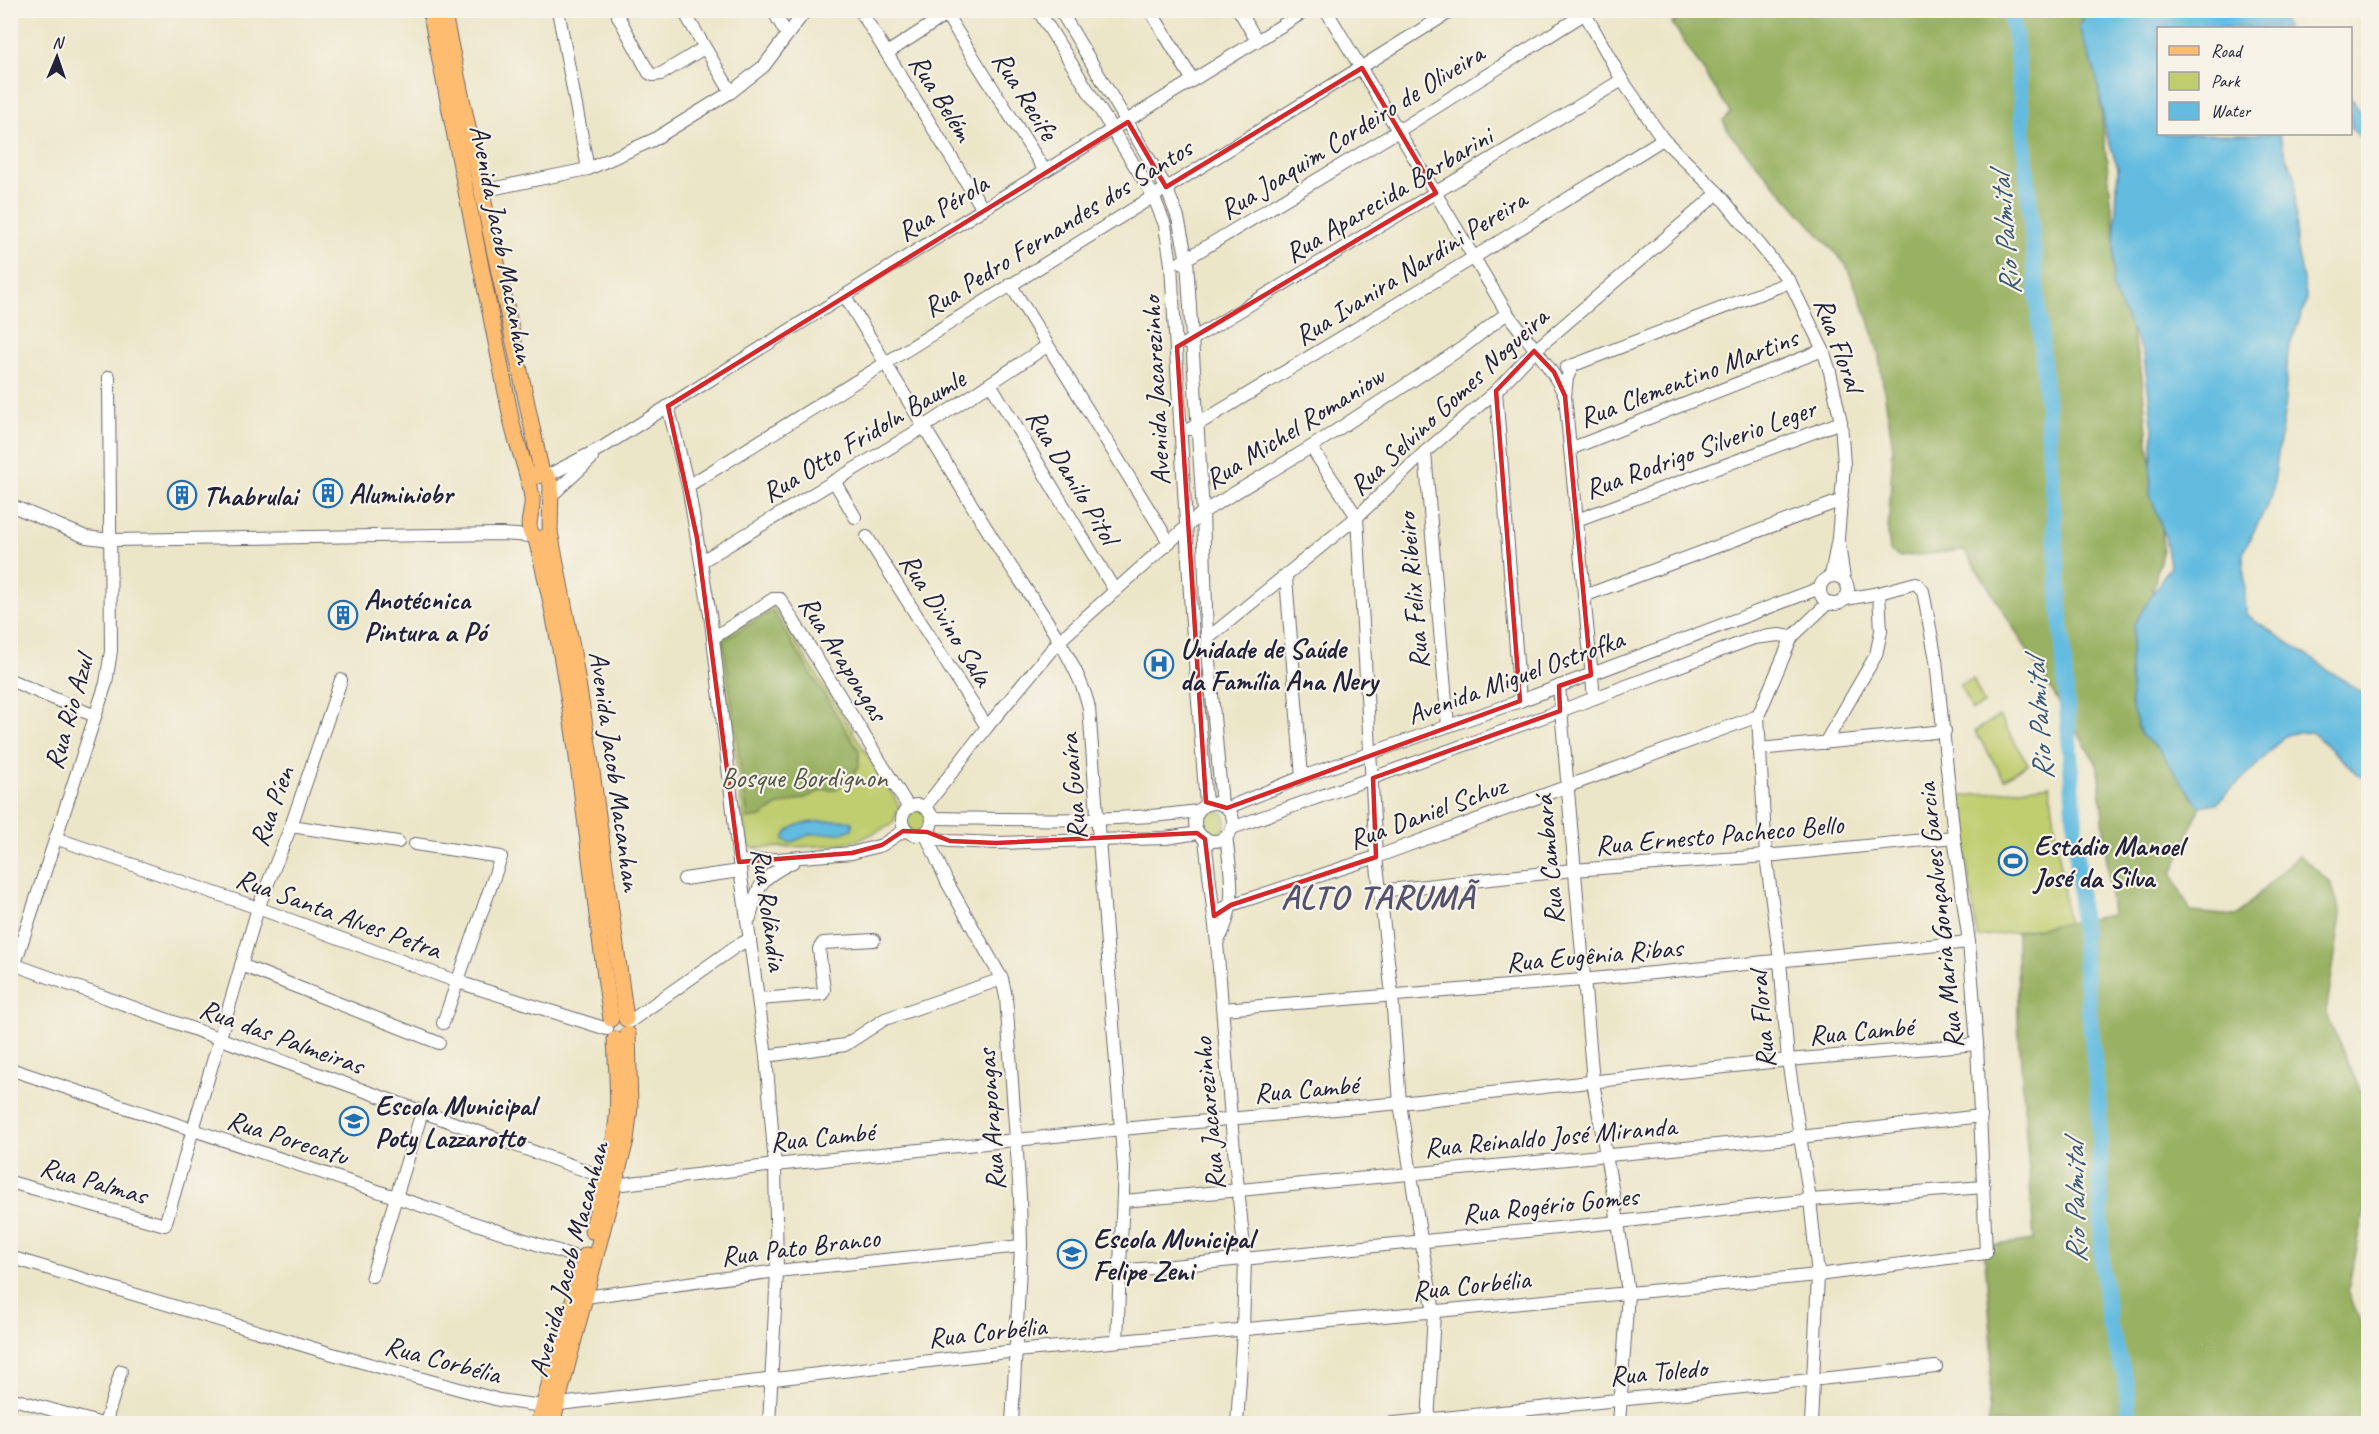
<svg xmlns="http://www.w3.org/2000/svg" width="2379" height="1434" font-family="Caveat,sans-serif">
	<style>
		.green { fill: #c0ce70; stroke: #717856; stroke-width: 1.5 }
		.forest { fill: #98b162; stroke: #5d6a4e; stroke-width: 1.5 }
		.water { fill: #63bce0; stroke: #426f8e; stroke-width: 1.5 }
		.lines { fill: none; stroke-linecap: round; stroke-linejoin: round }
		.river { stroke: #63bce0; stroke-width: 16 }
		.minor-casing { stroke: #69676d; stroke-width: 14 }
		.major-casing { stroke: #69676d; stroke-width: 17 }
		.minor { stroke: #fff; stroke-width: 12 }
		.major { stroke: #febc70; stroke-width: 15 }
		.marked { fill: none; stroke: #d62828; stroke-width: 4.5; stroke-linejoin: round }
		.labels { text-anchor: middle; stroke-width: 4.5; stroke-linejoin: round; paint-order: stroke }
		.street-label { font-size: 28px; fill: #22223b; stroke: #f7f3e8 }
		.poi-label { font-size: 28px; font-weight: bold; fill: #22223b; stroke: #f7f3e8; text-anchor: start }
		.park-label { font-size: 28px; fill: #51564b; stroke: #f7f3e8 }
		.water-label { font-size: 30px; font-style: italic; fill: #395875; stroke: #f7f3e8 }
		.district-label { font-size: 34px; font-weight: bold; letter-spacing: 1.5px; fill: #535070; stroke: #f7f3e8 }
	</style>
	<rect width="100%" height="100%" fill="#f7f3e8"/>
	<filter id="ink" filterUnits="userSpaceOnUse"><feTurbulence type="fractalNoise" baseFrequency=".0167" numOctaves="2"/><feDisplacementMap in="SourceGraphic" scale="12" xChannelSelector="R" yChannelSelector="G"/><feConvolveMatrix kernelMatrix="1 2 1 2 8 2 1 2 1" color-interpolation-filters="sRGB"/></filter>
	<filter id="wash" filterUnits="userSpaceOnUse"><feTurbulence type="fractalNoise" baseFrequency=".008" numOctaves="4" result="noise"/><feDisplacementMap in="SourceGraphic" scale="24" xChannelSelector="R" yChannelSelector="G"/><feGaussianBlur stdDeviation="1.35" result="paint"/><feColorMatrix in="noise" values="0 0 0 0 0 0 0 0 0 0 0 0 0 0 0 0 0 1.4 0 .05"/><feComposite in="paint" operator="in"/></filter>
	<g filter="url(#wash)">
		<rect width="100%" height="100%" fill="#ece6c9"/>
		<!-- green -->
		<g class="green">
			<path d="M773 606 895 798 899 806 894 821 889 826 859 840 827 846 754 848 747 845 719 638Z"/>
			<path d="M1973 679 1984 704 1972 710 1960 685Z"/>
			<path d="M1999 716 2028 764 2004 779 1975 731Z"/>
			<path d="M2050 785 2068 925 1977 937 1958 797Z"/>
			<circle cx="1214" cy="822" r="12"/>
			<circle cx="917" cy="821" r="11"/>
		</g>
		<!-- forest -->
		<g class="forest">
			<path d="M1694 10 2090 11 2118 262 2126 312 2141 369 2149 453 2160 498 2163 549 2154 585 2144 656 2207 790 2172 874 2191 912 2236 916 2299 855 2331 883 2341 914 2326 1014 2368 1107V1195L2348 1290 2368 1342V1423H1988L1992 1345 1984 1247 2034 1240 2018 1022 2017 932 2112 915 2098 766 1989 588 1964 550 1900 557 1890 551 1888 534 1893 448 1878 351 1869 320 1846 265 1730 134 1723 121 1731 113 1672 23Z"/>
			<path d="M772 611 859 751V766L852 776 836 790H822L805 798 777 806 761 817 748 819 723 640Z"/>
		</g>
		<!-- water -->
		<g class="water">
			<path d="M2087 11H2282L2286 28H2158V134H2279L2287 159 2295 175 2296 245 2307 299 2288 351 2284 413 2272 496 2243 552 2246 614 2368 697V783L2312 732 2286 734 2259 763 2217 803 2199 806 2159 750 2141 735 2131 705 2130 661 2134 624 2170 566 2165 536 2150 495 2153 429 2144 356 2112 288 2118 168 2106 133 2096 75 2079 27Z"/>
			<path d="M2351 98 2368 123 2367 142 2351 129Z"/>
			<path d="M844 820 852 822V829L842 833 811 834 790 843 784 840C787 818 827 822 844 820Z"/>
		</g>
		<g class="lines">
			<!-- river -->
			<path class="river" d="M2009 10 2015 34 2046 397 2084 960 2099 1108 2102 1269 2110 1327 2126 1381 2129 1424"/>
		</g>
	</g>
	<g filter="url(#ink)">
		<g class="lines">
			<!-- minor casing -->
			<g class="minor-casing">
				<g id="minor">
					<path d="M558 10 588 169"/>
					<path d="M683 10 731 92"/>
					<path d="M773 10 787 35"/>
					<path d="M860 10 983 209"/>
					<path d="M1038 10 1153 195 1165 225 1171 264 1191 611 1206 804"/>
					<path d="M1060 10 1166 187 1178 218 1187 260 1203 512 1207 639 1222 805"/>
					<path d="M1150 10 1192 79"/>
					<path d="M1239 10 1257 41"/>
					<path d="M1326 10 1507 313C1527 340 1551 365 1565 396"/>
					<path d="M1583 10 1622 80 1663 139 1718 193 1790 282 1823 350 1830 372 1841 422 1844 465 1838 538 1831 576"/>
					<path d="M946 14 1045 171"/>
					<path d="M618 16 649 73 653 75 661 74 704 48"/>
					<path d="M887 53 952 11"/>
					<path d="M481 191 588 169 653 140 731 92 764 66 806 10"/>
					<path d="M1181 262 1398 131 1584 14"/>
					<path d="M1010 284 1169 542"/>
					<path d="M845 296C896 381 947 466 1000 550 1028 594 1078 659 1089 708L1124 1168 1117 1341"/>
					<path d="M1186 343 1622 80"/>
					<path d="M1573 365 1567 378 1565 396 1594 698"/>
					<path d="M1566 368 1790 282"/>
					<path d="M991 385 1115 591"/>
					<path d="M1496 391 1520 701"/>
					<path d="M668 406 688 486 711 621 739 862 766 1056 775 1165 777 1271 769 1424"/>
					<path d="M1190 429 1473 258 1663 139"/>
					<path d="M1311 447 1357 517 1376 857 1392 995 1400 1103 1421 1240 1434 1312 1428 1424"/>
					<path d="M1570 449 1823 350"/>
					<path d="M1425 452 1448 726"/>
					<path d="M547 476 603 447 983 209 1307 10"/>
					<path d="M834 481 855 517"/>
					<path d="M688 486 1453 10"/>
					<path d="M552 495 592 458"/>
					<path d="M10 505 86 537 111 540 500 534 532 536"/>
					<path d="M1577 520 1841 422"/>
					<path d="M867 537 987 727"/>
					<path d="M1839 544 1844 579"/>
					<path d="M702 561 924 427 1047 346"/>
					<circle cx="1834" cy="590" r="14"/>
					<path d="M1286 578 1302 777"/>
					<path d="M1584 596 1842 500"/>
					<path d="M713 638 773 599H780L909 808"/>
					<path d="M1207 639 1357 517 1425 452 1496 391 1534 351 1718 193"/>
					<path d="M10 680 95 716"/>
					<path d="M1559 686 1593 1082 1618 1222 1628 1293 1619 1424"/>
					<path d="M1825 743 1876 655 1881 631 1879 593"/>
					<path d="M1759 749 1945 731"/>
					<circle cx="1214" cy="822" r="19"/>
					<circle cx="917" cy="820" r="15"/>
					<path d="M925 807 987 727 1058 642 1203 512 1311 447 1462 348 1507 313"/>
					<path d="M1227 808 1302 777 1520 701 1820 588"/>
					<path d="M932 818C1021 819 1110 823 1198 811"/>
					<path d="M291 826 398 842"/>
					<path d="M1232 828 1560 711 1754 638 1779 635 1792 637"/>
					<path d="M927 832 937 839 950 841 996 843 1166 838 1198 833"/>
					<path d="M925 833 947 882 1002 979 1006 997 1020 1196 1021 1246 1012 1424"/>
					<path d="M55 838 258 908 458 982 607 1029"/>
					<path d="M1205 839 1217 943 1231 1119 1245 1258 1243 1331 1237 1424"/>
					<path d="M415 844 501 857 443 1023"/>
					<path d="M739 862 852 853 882 845 906 829"/>
					<path d="M684 879 740 871"/>
					<path d="M1380 891 1573 870 1766 856 1954 837"/>
					<path d="M1214 916 1222 909 1231 905 1376 857 1758 716"/>
					<path d="M750 918C758 883 761 878 793 862"/>
					<path d="M1217 943C1238 907 1231 876 1226 836"/>
					<path d="M10 963 623 1184 775 1165 1122 1129 1400 1103 1788 1060 1977 1044"/>
					<path d="M241 965 439 1043"/>
					<path d="M10 979 106 683 111 651 109 377"/>
					<path d="M759 999 822 994 824 990 819 949 823 943 874 940"/>
					<path d="M1223 1009 1582 980 1969 942"/>
					<path d="M629 1022 735 947 750 939"/>
					<path d="M766 1056 845 1045 885 1019 1002 979"/>
					<path d="M10 1069 585 1260"/>
					<path d="M10 1182 165 1225 258 908 291 826 341 680"/>
					<path d="M1124 1201 1800 1137 1981 1116"/>
					<path d="M10 1257 329 1353 499 1400 542 1406 1016 1351 1818 1275 1986 1253 1977 1044 1969 942 1954 837 1936 660 1923 591 1916 583 1912 584 1879 593 1846 599"/>
					<path d="M1121 1271 1618 1222 1810 1200 1984 1187"/>
					<path d="M372 1276 422 1112"/>
					<path d="M585 1297 777 1271 1021 1246"/>
					<path d="M10 1398 102 1424"/>
					<path d="M105 1424 121 1371"/>
					<path d="M1385 1424 1936 1367"/>
					<path d="M1811 1424 1818 1275 1810 1200 1788 1060 1780 960 1766 856 1758 716 1792 637 1828 603"/>
				</g>
			</g>
			<!-- major casing -->
			<g class="major-casing">
				<g id="major">
					<path d="M430 10 513 428C519 451 529 475 532 498 534 513 522 527 536 539L547 537 550 532"/>
					<path d="M443 10 542 474"/>
					<path d="M529 486 530 479 542 474 547 476 551 484 550 532 571 641 589 750 626 1019"/>
					<path d="M536 539C577 697 587 858 611 1019"/>
					<path d="M592 1231C601 1194 613 1156 617 1118 619 1092 616 1065 615 1039"/>
					<path d="M538 1424 586 1255"/>
					<path d="M552 1424 626 1140 630 1107 628 1034"/>
				</g>
			</g>
			<!-- minor -->
			<use href="#minor" class="minor"/>
			<!-- major -->
			<use href="#major" class="major"/>
		</g>
	</g>
	<!-- marked area -->
	<path class="marked" d="M1362 68 1436 193 1177 347 1206 802 1227 808 1520 701 1496 391 1534 351 1554 372 1565 396 1591 675 1559 686 1560 711 1373 778 1376 857 1231 905 1214 916 1205 839 1197 833 996 843 950 841 927 832 903 831 882 845 852 853 739 862 697 538 668 406 1128 122 1166 187Z"/>
	<!-- icons -->
	<defs>
		<g id="building-ring" transform="scale(1.5)"><circle r="9.5" fill="#f7f3e8" stroke="#1f6fb2" stroke-width="1.5"/><path d="M-4-6H4V6H1V3H-1V6H-4ZM-2.5-4.3h1.7v1.8h-1.7ZM.8-4.3h1.7v1.8H.8ZM-2.5-1h1.7V.8h-1.7ZM.8-1h1.7V.8H.8Z" fill="#1f6fb2"/></g>
		<g id="hospital-ring" transform="scale(1.5)"><circle r="9.5" fill="#f7f3e8" stroke="#1f6fb2" stroke-width="1.5"/><path d="M-5-5h3v3.5h4V-5h3V5h-3V1.5h-4V5h-3Z" fill="#1f6fb2"/></g>
		<g id="stadium-ring" transform="scale(1.5)"><circle r="9.5" fill="#f7f3e8" stroke="#1f6fb2" stroke-width="1.5"/><path d="M0-5a6.5 5 0 1 0 0 10a6.5 5 0 1 0 0-10ZM-3.5-1.8h7v3.6h-7Z" fill="#1f6fb2"/></g>
		<g id="school-ring" transform="scale(1.5)"><circle r="9.5" fill="#f7f3e8" stroke="#1f6fb2" stroke-width="1.5"/><path d="M0-5L7-2L0 1L-7-2ZM-4 1L0 2.5L4 1V4Q0 6-4 4Z" fill="#1f6fb2"/></g>
	</defs>
	<g fill-rule="evenodd">
		<use href="#building-ring" x="328" y="493"/>
		<use href="#building-ring" x="182" y="495"/>
		<use href="#building-ring" x="343" y="615"/>
		<use href="#hospital-ring" x="1159" y="664"/>
		<use href="#stadium-ring" x="2013" y="861"/>
		<use href="#school-ring" x="354" y="1121"/>
		<use href="#school-ring" x="1072" y="1254"/>
	</g>
	<g class="labels">
		<!-- street labels -->
		<g class="street-label">
			<text transform="translate(1026 95) rotate(58)" y="10">Rua Recife</text>
			<text transform="translate(942 97) rotate(58)" y="10">Rua Belém</text>
			<text transform="translate(1351 131) rotate(-32)" y="10">Rua Joaquim Cordeiro de Oliveira</text>
			<text transform="translate(1388 194) rotate(-31)" y="10">Rua Aparecida Barbarini</text>
			<text transform="translate(942 207) rotate(-32)" y="10">Rua Pérola</text>
			<text transform="translate(1057 227) rotate(-32)" y="10">Rua Pedro Fernandes dos Santos</text>
			<text transform="translate(503 244) rotate(79)" y="10">Avenida Jacob Macanhan</text>
			<text transform="translate(1410 267) rotate(-32)" y="10">Rua Ivanira Nardini Pereira</text>
			<text transform="translate(1840 344) rotate(70)" y="10">Rua Floral</text>
			<text transform="translate(1688 377) rotate(-21)" y="10">Rua Clementino Martins</text>
			<text transform="translate(1155 391) rotate(-93)" y="10">Avenida Jacarezinho</text>
			<text transform="translate(1448 401) rotate(-43)" y="10">Rua Selvino Gomes Nogueira</text>
			<text transform="translate(1294 427) rotate(-32)" y="10">Rua Michel Romaniow</text>
			<text transform="translate(863 435) rotate(-31)" y="10">Rua Otto Fridoln Baumle</text>
			<text transform="translate(1700 448) rotate(-20)" y="10">Rua Rodrigo Silverio Leger</text>
			<text transform="translate(1073 476) rotate(59)" y="10">Rua Danilo Pitol</text>
			<text transform="translate(1412 591) rotate(-95)" y="10">Rua Felix Ribeiro</text>
			<text transform="translate(947 619) rotate(58)" y="10">Rua Divino Sala</text>
			<text transform="translate(844 658) rotate(58)" y="10">Rua Arapongas</text>
			<text transform="translate(1515 676) rotate(-20)" y="10">Avenida Miguel Ostrofka</text>
			<text transform="translate(68 712) rotate(-74)" y="10">Rua Rio Azul</text>
			<text transform="translate(616 771) rotate(82)" y="10">Avenida Jacob Macanhan</text>
			<text transform="translate(1072 787) rotate(-95)" y="10">Rua Guaíra</text>
			<text transform="translate(271 806) rotate(-70)" y="10">Rua Píen</text>
			<text transform="translate(1427 812) rotate(-20)" y="10">Rua Daniel Schuz</text>
			<text transform="translate(1719 834) rotate(-5)" y="10">Rua Ernesto Pacheco Bello</text>
			<text transform="translate(1548 860) rotate(-95)" y="10">Rua Cambará</text>
			<text transform="translate(770 909) rotate(82)" y="10">Rua Rolândia</text>
			<text transform="translate(339 913) rotate(20)" y="10">Rua Santa Alves Petra</text>
			<text transform="translate(1939 916) rotate(-96)" y="10">Rua Maria Gonçalves Garcia</text>
			<text transform="translate(1594 954) rotate(-5)" y="10">Rua Eugênia Ribas</text>
			<text transform="translate(1761 1020) rotate(-95)" y="10">Rua Floral</text>
			<text transform="translate(1861 1030) rotate(-5)" y="10">Rua Cambé</text>
			<text transform="translate(282 1036) rotate(20)" y="10">Rua das Palmeiras</text>
			<text transform="translate(1306 1088) rotate(-5)" y="10">Rua Cambé</text>
			<text transform="translate(1208 1114) rotate(-95)" y="10">Rua Jacarezinho</text>
			<text transform="translate(990 1120) rotate(-94)" y="10">Rua Arapongas</text>
			<text transform="translate(822 1136) rotate(-6)" y="10">Rua Cambé</text>
			<text transform="translate(1550 1136) rotate(-5)" y="10">Rua Reinaldo José Miranda</text>
			<text transform="translate(288 1137) rotate(18)" y="10">Rua Porecatu</text>
			<text transform="translate(94 1180) rotate(16)" y="10">Rua Palmas</text>
			<text transform="translate(1550 1204) rotate(-6)" y="10">Rua Rogério Gomes</text>
			<text transform="translate(800 1246) rotate(-7)" y="10">Rua Pato Branco</text>
			<text transform="translate(568 1259) rotate(-75)" y="10">Avenida Jacob Macanhan</text>
			<text transform="translate(1471 1284) rotate(-6)" y="10">Rua Corbélia</text>
			<text transform="translate(987 1331) rotate(-6)" y="10">Rua Corbélia</text>
			<text transform="translate(443 1359) rotate(15)" y="10">Rua Corbélia</text>
			<text transform="translate(1658 1371) rotate(-5)" y="10">Rua Toledo</text>
		</g>
		<!-- poi labels -->
		<g class="poi-label">
			<text x="349" y="503">Aluminiobr</text>
			<text x="203" y="505">Thabrulai</text>
			<text x="364" y="609">Anotécnica<tspan x="364" dy="32">Pintura a Pó</tspan></text>
			<text x="1180" y="658">Unidade de Saúde<tspan x="1180" dy="32">da Família Ana Nery</tspan></text>
			<text x="2034" y="855">Estádio Manoel<tspan x="2034" dy="32">José da Silva</tspan></text>
			<text x="375" y="1115">Escola Municipal<tspan x="375" dy="32">Poty Lazzarotto</tspan></text>
			<text x="1093" y="1248">Escola Municipal<tspan x="1093" dy="32">Felipe Zeni</tspan></text>
		</g>
		<!-- park labels -->
		<g class="park-label">
			<text x="804" y="787">Bosque Bordignon</text>
		</g>
		<!-- water labels -->
		<g class="water-label">
			<text transform="translate(2005 235) rotate(-95)" y="10">Rio Palmital</text>
			<text transform="translate(2039 720) rotate(-94)" y="10">Rio Palmital</text>
			<text transform="translate(2075 1203) rotate(-91)" y="10">Rio Palmital</text>
		</g>
		<!-- district labels -->
		<g class="district-label">
			<text x="1378" y="908">ALTO TARUMÃ</text>
		</g>
	</g>
	<!-- margin -->
	<rect width="2379" height="1434" fill="none" stroke="#f7f3e8" stroke-width="36"/>
	<!-- legend -->
	<rect x="2157" y="27" width="195" height="108" fill="#f7f3e8" stroke="#a29fa3" stroke-width="1.5"/>
	<rect x="2169" y="46" width="30" height="9" fill="#febc70" stroke="#a29fa3" stroke-width="1.5"/>
	<text x="2211" y="57" font-size="18" fill="#22223b">Road</text>
	<rect x="2169" y="72" width="30" height="18" fill="#c0ce70" stroke="#a29fa3" stroke-width="1.5"/>
	<text x="2211" y="87" font-size="18" fill="#22223b">Park</text>
	<rect x="2169" y="102" width="30" height="18" fill="#63bce0" stroke="#a29fa3" stroke-width="1.5"/>
	<text x="2211" y="117" font-size="18" fill="#22223b">Water</text>
	<!-- north arrow -->
	<g transform="translate(57 57) rotate(2)" stroke="#f7f3e8" stroke-width="4.5" paint-order="stroke">
	<path d="M0-4.5L10 22L0 15L-10 22Z" fill="#22223b"/>
	<text y="-9" font-size="16" font-weight="bold" text-anchor="middle" fill="#22223b">N</text>
	</g>
</svg>
